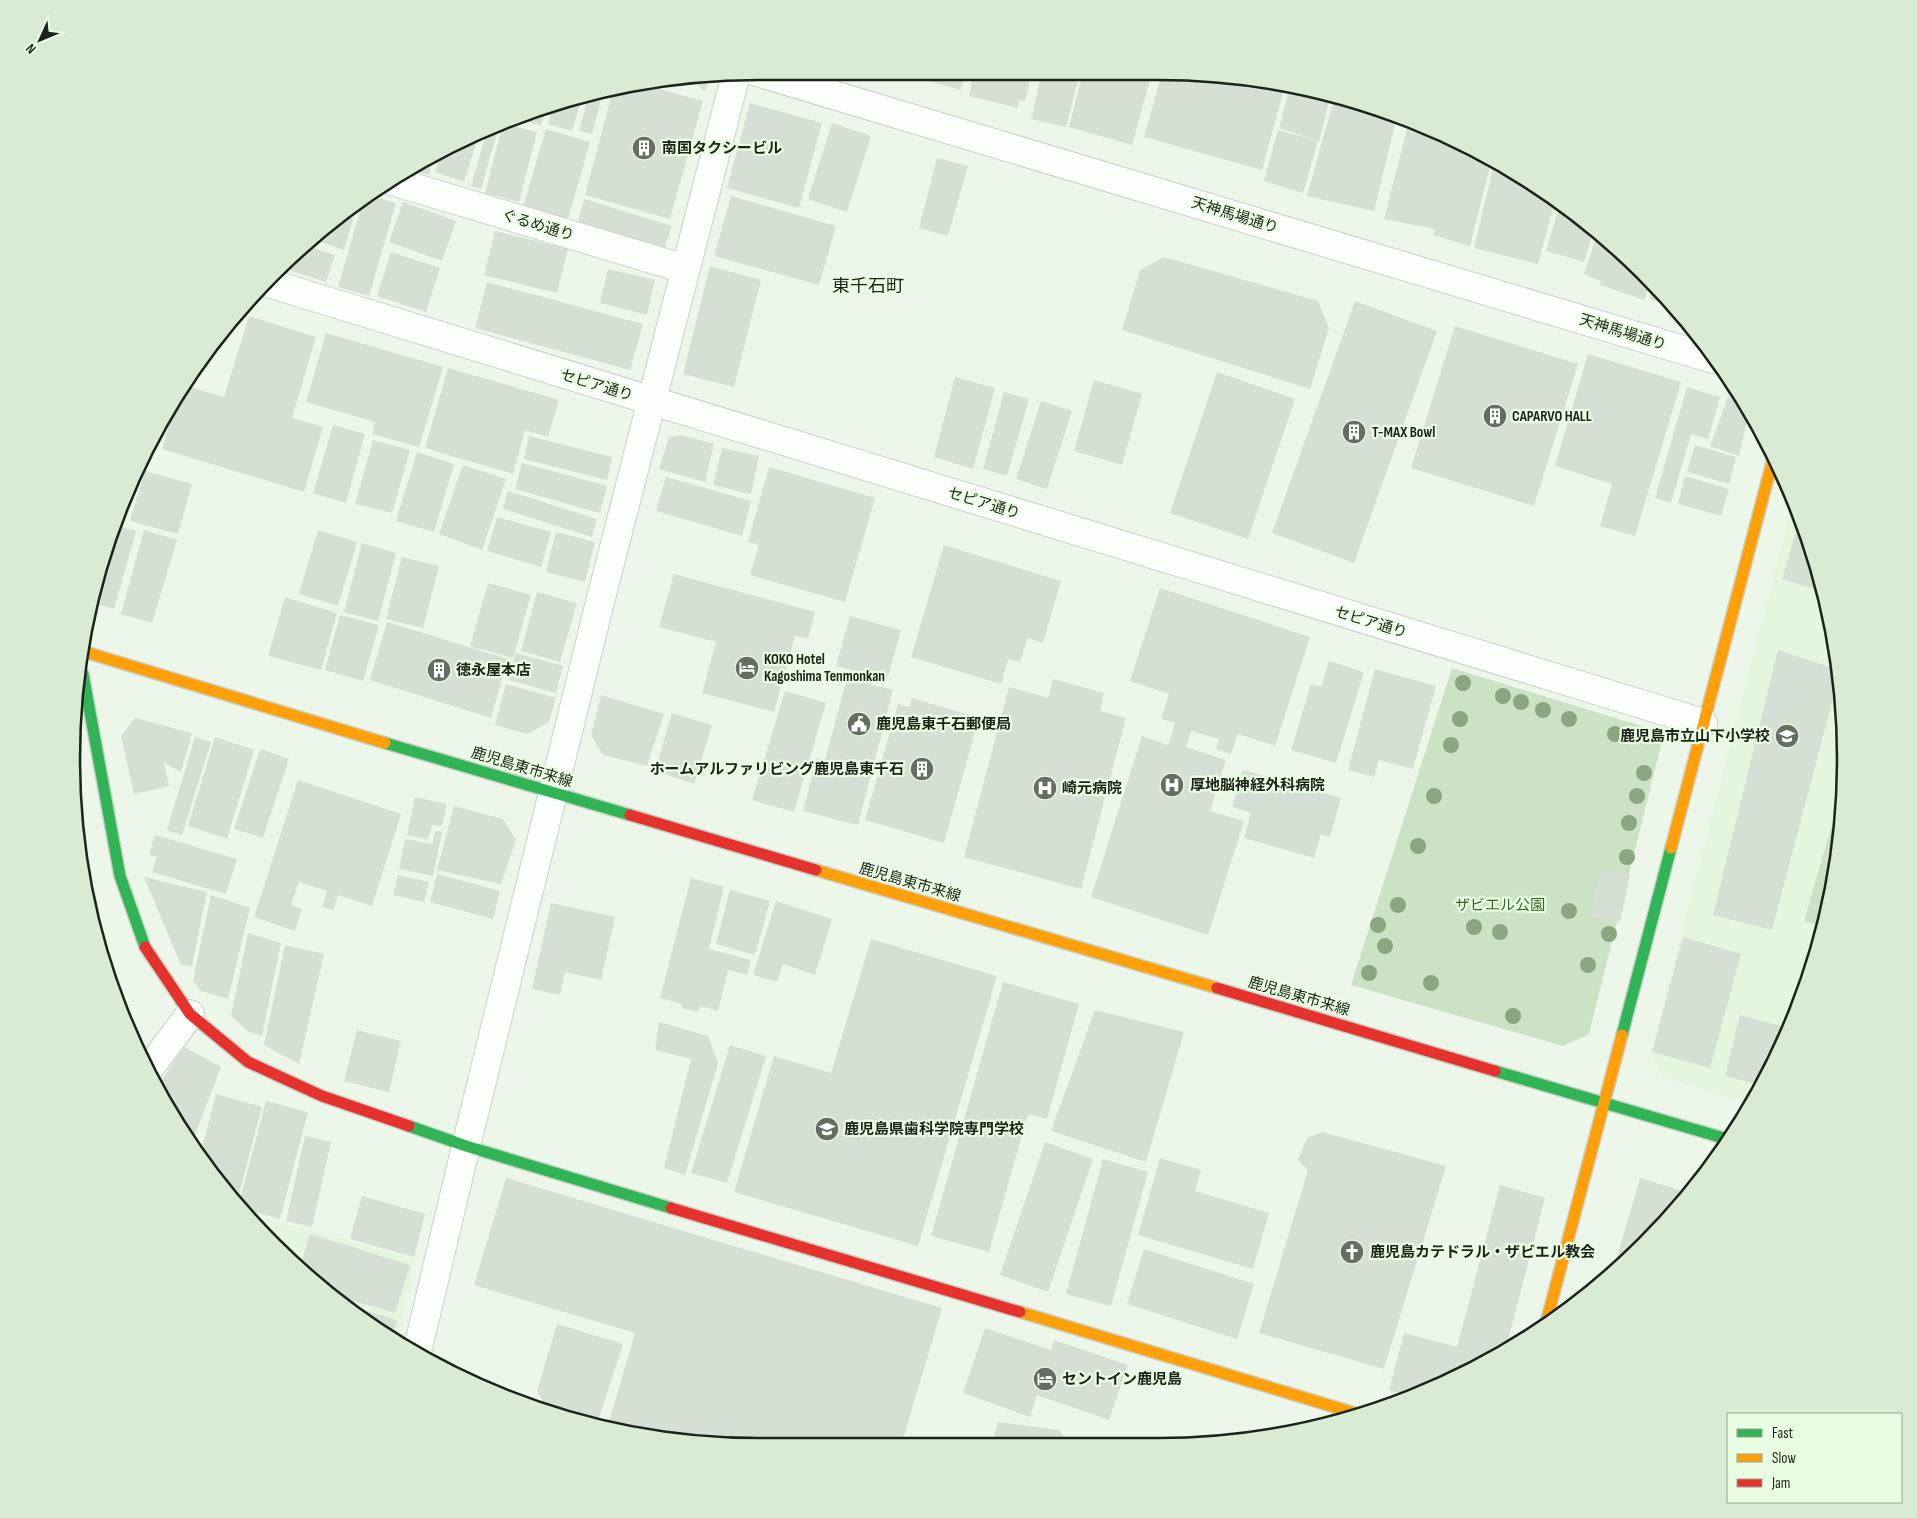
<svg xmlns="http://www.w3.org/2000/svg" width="1917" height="1518" font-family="'Sofia Sans Condensed','Noto Sans JP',sans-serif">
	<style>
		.built { fill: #e4f6de }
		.green { fill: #cce2c5 }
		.building { fill: #d6dfd3 }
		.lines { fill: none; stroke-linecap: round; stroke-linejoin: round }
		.street-casing { stroke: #c8d1c6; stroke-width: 30 }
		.fast-casing { stroke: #c8d1c6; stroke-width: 14 }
		.slow-casing { stroke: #c8d1c6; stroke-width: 14 }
		.jam-casing { stroke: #c8d1c6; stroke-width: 14 }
		.street { stroke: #fcfefc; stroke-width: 28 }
		.fast { stroke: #30b455; stroke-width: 11 }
		.slow { stroke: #ff9f0a; stroke-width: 11 }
		.jam { stroke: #e5322d; stroke-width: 11 }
		.tree { fill: #8aa681 }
		.labels { text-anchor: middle; stroke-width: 4.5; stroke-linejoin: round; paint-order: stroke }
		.poi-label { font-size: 15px; font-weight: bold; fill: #1c2319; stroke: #e9fde3; text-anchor: start }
		.street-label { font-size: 15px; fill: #1c2319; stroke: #e9fde3 }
		.park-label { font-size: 15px; fill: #3a632c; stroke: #e9fde3 }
		.quarter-label { font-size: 18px; fill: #1c2319; stroke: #e9fde3 }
		.rim { fill: none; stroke: #1c2319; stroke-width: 2.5 }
	</style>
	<rect width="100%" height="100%" fill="#ecf7e9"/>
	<!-- built -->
	<g class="built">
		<path d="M1793 502 1809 538 1840 669 1844 804 1822 937 1775 1063 1750 1104 1662 1077 1651 1052Z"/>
		<path d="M242 1212 415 1259 396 1341 377 1331Z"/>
	</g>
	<!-- green -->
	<g class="green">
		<path d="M1452 668 1664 733 1589 1034 1563 1046 1351 985Z"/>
		<path d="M1844 783V804L1824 927 1804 921Z"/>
	</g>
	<!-- building -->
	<g class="building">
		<path d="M895 72H966L961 90Z"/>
		<path d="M974 72H1032L1025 101 1019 100 1018 108 969 96Z"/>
		<path d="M1042 72H1080L1066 127 1031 119Z"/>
		<path d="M1083 72 1152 73 1132 145 1069 127Z"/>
		<path d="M1162 73H1203L1284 89 1262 170 1144 137Z"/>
		<path d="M708 78 705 92 693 80Z"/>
		<path d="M649 86 703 101 670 219 585 195 613 90Z"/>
		<path d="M1289 90 1330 98 1319 141 1279 128Z"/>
		<path d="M603 92 592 134 579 131 589 94Z"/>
		<path d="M583 94 572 131 548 124 553 106Z"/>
		<path d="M1334 99 1379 108 1397 116 1374 211 1307 196Z"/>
		<path d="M750 103 822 123 799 208 727 188Z"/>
		<path d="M546 109 541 126 521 119Z"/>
		<path d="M1409 121 1492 159 1470 246 1433 235 1435 229 1384 219Z"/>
		<path d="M832 123 871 136 847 212 808 199Z"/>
		<path d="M509 125 537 132 519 202 485 193 502 127Z"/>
		<path d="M498 129 481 189 471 186 486 134Z"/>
		<path d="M546 129 590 142 568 219 523 207Z"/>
		<path d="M1278 130 1318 141 1303 193 1264 181Z"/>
		<path d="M478 137 464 182 435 172 441 153Z"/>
		<path d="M434 156 429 175 407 169 415 164Z"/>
		<path d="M937 158 968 166 948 236 919 228Z"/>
		<path d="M1495 160 1555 201 1538 264 1474 248Z"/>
		<path d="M372 196 396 203 369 296 338 287 362 204Z"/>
		<path d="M731 196 836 226 819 285 714 256Z"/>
		<path d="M584 199 672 226 663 253 576 227Z"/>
		<path d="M403 202 456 221 442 261 389 242Z"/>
		<path d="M1560 205 1594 229 1584 262 1546 251Z"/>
		<path d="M356 209 344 250 315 240Z"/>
		<path d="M495 231 568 249 557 293 484 275Z"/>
		<path d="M1598 232 1611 242 1651 281 1644 300 1600 285 1601 281 1584 274Z"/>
		<path d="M308 246 335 255 326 282 280 267Z"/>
		<path d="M391 252 440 268 426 312 377 296Z"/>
		<path d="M1164 257 1318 301 1329 328 1310 389 1122 330 1140 270Z"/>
		<path d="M710 266 761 280 734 387 683 374Z"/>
		<path d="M608 269 655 280 647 315 600 303Z"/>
		<path d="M487 282 643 324 630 370 475 328Z"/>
		<path d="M1653 284 1676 307 1649 299Z"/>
		<path d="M1355 301 1437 331 1354 563 1272 533Z"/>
		<path d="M249 316 316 337 292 418 323 427 304 492 162 449 177 397 186 386 224 397Z"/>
		<path d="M1455 326 1578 364 1534 506 1411 468Z"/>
		<path d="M326 333 443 367 419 447 372 434 375 422 306 402Z"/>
		<path d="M1588 354 1681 382 1635 536 1600 526 1612 484 1555 466Z"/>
		<path d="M448 368 559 400 548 437 525 430 513 474 425 448Z"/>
		<path d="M1217 372 1295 399 1248 539 1170 513Z"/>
		<path d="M955 377 995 388 973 469 934 457Z"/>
		<path d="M1094 380 1142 394 1122 465 1074 451Z"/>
		<path d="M1687 387 1720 397 1708 439 1691 434 1671 503 1655 498Z"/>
		<path d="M1004 392 1029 399 1007 476 983 469Z"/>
		<path d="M1728 397 1741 404 1747 421 1739 456 1710 446Z"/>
		<path d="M1041 401 1072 411 1047 489 1016 479Z"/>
		<path d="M168 409 157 446 151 445 163 415Z"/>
		<path d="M333 425 365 434 346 503 313 493Z"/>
		<path d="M681 435 714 444 705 482 659 469 669 437Z"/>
		<path d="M529 436 612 457 607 480 524 459Z"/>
		<path d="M373 440 410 450 392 513 355 504Z"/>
		<path d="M1695 445 1736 457 1729 484 1687 472Z"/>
		<path d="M722 448 759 456 751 494 713 485Z"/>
		<path d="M417 452 454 464 434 532 396 521Z"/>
		<path d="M522 463 607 486 600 513 515 489Z"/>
		<path d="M463 465 506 479 482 550 439 534Z"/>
		<path d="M769 467 875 498 845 602 750 575 759 545 748 542Z"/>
		<path d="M145 471 192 484 178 534 130 521Z"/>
		<path d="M1685 476 1729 489 1721 516 1678 504Z"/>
		<path d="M666 477 751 501 742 536 656 511Z"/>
		<path d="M508 491 597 519 592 537 503 509Z"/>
		<path d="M497 517 551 532 541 567 487 551Z"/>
		<path d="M1800 518 1809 538 1822 591 1782 579Z"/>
		<path d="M117 526 136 531 114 609 92 603 95 581Z"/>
		<path d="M144 530 177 540 152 623 121 614Z"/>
		<path d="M318 530 357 542 338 606 299 594Z"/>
		<path d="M556 532 595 542 585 582 546 572Z"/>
		<path d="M362 543 396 553 378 621 344 612Z"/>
		<path d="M944 545 1061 581 1043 643 1028 638 1020 662 1008 659 1001 684 911 657Z"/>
		<path d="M402 557 439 566 423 628 386 619Z"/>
		<path d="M674 574 815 612 808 639 795 636 774 712 702 693 716 642 659 627Z"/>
		<path d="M488 583 531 595 513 658 470 646Z"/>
		<path d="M1160 588 1310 637 1275 746 1238 734 1231 754 1216 749 1219 739 1191 731 1186 747 1226 760 1210 811 1244 821 1208 935 1091 897 1142 736 1168 745 1175 723 1161 719 1169 694 1130 681Z"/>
		<path d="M537 592 577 603 560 662 521 651Z"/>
		<path d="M285 597 337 613 321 670 268 656Z"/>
		<path d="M340 615 379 625 363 681 325 670Z"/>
		<path d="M850 616 901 630 887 680 836 666Z"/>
		<path d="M387 622 508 659 491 718 370 680Z"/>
		<path d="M1778 650 1840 670V672L1772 930 1713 915Z"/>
		<path d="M516 653 563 666 556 693 509 680Z"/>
		<path d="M1329 661 1364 672 1336 763 1291 750 1311 684 1321 687Z"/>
		<path d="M1375 669 1436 686 1413 769 1379 760 1374 777 1348 770Z"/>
		<path d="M847 678 893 690 858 825 803 811 817 758 825 760Z"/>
		<path d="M1053 679 1104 693 1100 711 1126 718 1081 889 964 857 1009 687 1048 698Z"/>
		<path d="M506 684 556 698 549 722 527 734 495 725Z"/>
		<path d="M785 691 826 703 794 812 752 800Z"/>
		<path d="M601 695 664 714 647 766 603 755 591 735Z"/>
		<path d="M912 698 979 718 944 843 865 820 898 704 909 707Z"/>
		<path d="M672 713 712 725 694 784 655 771Z"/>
		<path d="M135 718 192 733 181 772 164 763 169 786 134 794 121 736Z"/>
		<path d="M195 737 211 742 182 835 167 830Z"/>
		<path d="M215 737 254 750 227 839 188 826Z"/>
		<path d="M260 749 289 759 263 838 234 829Z"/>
		<path d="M1243 770 1341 798 1330 837 1321 834 1314 858 1244 838 1251 813 1232 807Z"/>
		<path d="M298 780 401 814 372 906 338 895 333 910 322 907 327 891 299 882 291 905 302 909 295 931 254 917Z"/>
		<path d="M415 797 447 804 442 826 432 825 428 839 407 835Z"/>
		<path d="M454 806 503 819 516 840 501 884 437 870Z"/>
		<path d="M435 831 442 832 433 876 399 869 405 839 432 844Z"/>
		<path d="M155 835 237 859 226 894 152 872 157 857 149 855Z"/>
		<path d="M84 853H85L99 909 91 911Z"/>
		<path d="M1600 869 1630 875 1620 922 1590 916Z"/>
		<path d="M437 874 500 891 493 919 430 902Z"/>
		<path d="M398 875 429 882 424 902 393 895Z"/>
		<path d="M144 877 207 892 192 966 181 965Z"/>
		<path d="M691 878 724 887 709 949 751 960 747 975 728 970 718 1011 700 1006 699 1012 682 1008V1004L660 998Z"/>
		<path d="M730 890 770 901 755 955 716 944Z"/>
		<path d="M211 895 250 908 228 999 201 991 193 980Z"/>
		<path d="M776 901 832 919 815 975 783 964 777 982 753 975Z"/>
		<path d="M551 903 615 917 601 980 565 972 560 995 532 989Z"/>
		<path d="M248 933 281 943 262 1036 249 1032 231 1016Z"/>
		<path d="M1683 937 1741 954 1710 1068 1652 1052Z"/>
		<path d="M871 939 997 976 918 1246 734 1192 774 1056 831 1073Z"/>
		<path d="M285 945 324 954 299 1064 264 1045Z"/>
		<path d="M1003 982 1079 1004 1047 1119 1028 1114 989 1252 931 1236Z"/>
		<path d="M1095 1010 1184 1032 1146 1162 1051 1131Z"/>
		<path d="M1740 1015 1788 1028 1775 1063 1761 1085 1725 1076Z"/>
		<path d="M659 1022 708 1036 718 1063 685 1175 664 1168 691 1059 655 1050Z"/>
		<path d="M357 1030 401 1041 389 1092 344 1081Z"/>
		<path d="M730 1045 766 1056 727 1183 691 1173Z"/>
		<path d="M184 1047 221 1067 192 1143 164 1103 157 1087Z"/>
		<path d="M216 1094 262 1107 236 1205 200 1155Z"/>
		<path d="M266 1101 308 1112 280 1219 238 1207Z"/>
		<path d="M1322 1132 1446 1166 1384 1369 1259 1333 1308 1170 1298 1160 1307 1138Z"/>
		<path d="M305 1136 331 1142 312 1227 286 1221Z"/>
		<path d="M1045 1142 1093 1159 1048 1292 1000 1275Z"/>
		<path d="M1160 1158 1201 1170 1195 1191 1269 1213 1253 1269 1138 1235Z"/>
		<path d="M1103 1159 1148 1172 1111 1306 1066 1294Z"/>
		<path d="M506 1178 942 1308 901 1446 759 1447 625 1434 607 1428 635 1333 474 1285Z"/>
		<path d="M1640 1178 1689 1193 1611 1277Z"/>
		<path d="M1500 1185 1545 1198 1505 1352 1411 1396 1389 1390 1404 1333 1457 1347Z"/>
		<path d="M362 1196 425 1214 414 1257 350 1239Z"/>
		<path d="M310 1234 410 1265 395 1313 337 1296 301 1264Z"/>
		<path d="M1144 1249 1254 1284 1237 1339 1127 1304Z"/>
		<path d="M347 1305 397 1320 391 1339 377 1331Z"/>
		<path d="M557 1324 623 1344 597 1424 547 1409 537 1391Z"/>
		<path d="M985 1328 1051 1350 1054 1340 1128 1365 1109 1420 1037 1395 1030 1417 963 1393Z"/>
		<path d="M998 1422 1059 1430 1070 1446H991Z"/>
		<path d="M942 1443 953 1445V1446H941Z"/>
	</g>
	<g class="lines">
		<!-- street casing -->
		<g class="street-casing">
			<g id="street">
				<path d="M757 72 1713 359"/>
				<path d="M392 181 685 269"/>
				<path d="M265 282 1703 723"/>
				<path d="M149 1069 190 1014"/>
				<path d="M417 1352 466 1146 601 598 736 74"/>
			</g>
		</g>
		<!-- fast casing -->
		<g class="fast-casing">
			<g id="fast">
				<path d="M83 674 120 876 145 947"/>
				<path d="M385 743 630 815"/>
				<path d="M1622 1035 1671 848"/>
				<path d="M1495 1071 1727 1139"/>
				<path d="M409 1126 466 1146 671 1208"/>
			</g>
		</g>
		<!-- slow casing -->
		<g class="slow-casing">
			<g id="slow">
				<path d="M85 652 385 743"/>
				<path d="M1671 848 1773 459"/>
				<path d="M816 870 1217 988"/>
				<path d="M1020 1312 1358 1414"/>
				<path d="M1546 1323 1622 1035"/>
			</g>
		</g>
		<!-- jam casing -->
		<g class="jam-casing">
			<g id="jam">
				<path d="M630 815 816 870"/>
				<path d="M145 947 190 1014 248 1062 322 1096 409 1126"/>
				<path d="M1217 988 1495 1071"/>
				<path d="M671 1208 1020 1312"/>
			</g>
		</g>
		<!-- street -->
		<use href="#street" class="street"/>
		<!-- fast -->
		<use href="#fast" class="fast"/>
		<!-- slow -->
		<use href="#slow" class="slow"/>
		<!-- jam -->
		<use href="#jam" class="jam"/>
	</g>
	<!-- trees -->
	<g class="tree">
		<circle cx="1463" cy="683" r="8"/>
		<circle cx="1503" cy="696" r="8"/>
		<circle cx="1521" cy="702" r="8"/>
		<circle cx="1543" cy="710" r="8"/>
		<circle cx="1460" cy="719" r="8"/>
		<circle cx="1569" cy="719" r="8"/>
		<circle cx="1615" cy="734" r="8"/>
		<circle cx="1451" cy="745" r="8"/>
		<circle cx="1644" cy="773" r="8"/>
		<circle cx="1434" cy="796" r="8"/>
		<circle cx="1637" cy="796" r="8"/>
		<circle cx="1629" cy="823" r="8"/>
		<circle cx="1418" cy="846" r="8"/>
		<circle cx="1627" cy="857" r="8"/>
		<circle cx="1398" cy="905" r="8"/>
		<circle cx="1569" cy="911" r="8"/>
		<circle cx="1378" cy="925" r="8"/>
		<circle cx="1474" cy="927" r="8"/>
		<circle cx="1500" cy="932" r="8"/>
		<circle cx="1609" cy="934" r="8"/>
		<circle cx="1385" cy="946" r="8"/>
		<circle cx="1588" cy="965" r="8"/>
		<circle cx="1369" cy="973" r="8"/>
		<circle cx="1431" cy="983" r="8"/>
		<circle cx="1513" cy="1016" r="8"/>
	</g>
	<!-- icons -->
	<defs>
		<g id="building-disc" transform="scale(1.25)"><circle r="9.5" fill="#656d62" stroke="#e9fde3"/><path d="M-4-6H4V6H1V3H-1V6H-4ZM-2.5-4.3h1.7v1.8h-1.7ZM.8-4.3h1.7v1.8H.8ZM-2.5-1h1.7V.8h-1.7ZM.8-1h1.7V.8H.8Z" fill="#fff"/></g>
		<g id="hotel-disc" transform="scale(1.25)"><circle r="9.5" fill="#656d62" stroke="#e9fde3"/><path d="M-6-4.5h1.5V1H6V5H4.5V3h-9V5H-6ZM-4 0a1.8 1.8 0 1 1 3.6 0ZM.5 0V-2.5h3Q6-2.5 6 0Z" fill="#fff"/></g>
		<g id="civic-disc" transform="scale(1.25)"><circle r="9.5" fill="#656d62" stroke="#e9fde3"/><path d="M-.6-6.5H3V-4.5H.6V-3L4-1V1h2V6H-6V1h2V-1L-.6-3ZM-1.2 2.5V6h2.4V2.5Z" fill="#fff"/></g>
		<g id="school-disc" transform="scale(1.25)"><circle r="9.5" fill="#656d62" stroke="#e9fde3"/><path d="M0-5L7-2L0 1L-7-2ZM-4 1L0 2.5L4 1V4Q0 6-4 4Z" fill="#fff"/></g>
		<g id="hospital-disc" transform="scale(1.25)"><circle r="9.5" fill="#656d62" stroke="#e9fde3"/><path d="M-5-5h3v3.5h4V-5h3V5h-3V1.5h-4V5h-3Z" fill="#fff"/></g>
		<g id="university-disc" transform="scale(1.25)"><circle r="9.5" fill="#656d62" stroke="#e9fde3"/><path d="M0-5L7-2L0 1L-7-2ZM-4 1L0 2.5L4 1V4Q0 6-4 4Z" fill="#fff"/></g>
		<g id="church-disc" transform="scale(1.25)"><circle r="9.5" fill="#656d62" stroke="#e9fde3"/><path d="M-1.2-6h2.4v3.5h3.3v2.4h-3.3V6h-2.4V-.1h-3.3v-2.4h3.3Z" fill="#fff"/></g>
	</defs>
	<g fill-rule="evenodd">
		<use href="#building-disc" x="644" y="148"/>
		<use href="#building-disc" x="1495" y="416"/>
		<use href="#building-disc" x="1354" y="432"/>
		<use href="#hotel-disc" x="747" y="668"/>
		<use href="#building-disc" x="439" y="670"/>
		<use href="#civic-disc" x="859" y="724"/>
		<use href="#school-disc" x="1787" y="736"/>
		<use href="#building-disc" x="922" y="769"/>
		<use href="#hospital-disc" x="1172" y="785"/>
		<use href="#hospital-disc" x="1045" y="788"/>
		<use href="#university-disc" x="827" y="1129"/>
		<use href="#church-disc" x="1352" y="1252"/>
		<use href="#hotel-disc" x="1045" y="1379"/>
	</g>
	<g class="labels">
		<!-- poi labels -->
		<g class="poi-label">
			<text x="662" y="153">南国タクシービル</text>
			<text x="1512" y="421">CAPARVO HALL</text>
			<text x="1372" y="437">T-MAX Bowl</text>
			<text x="764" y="664">KOKO Hotel<tspan x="764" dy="17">Kagoshima Tenmonkan</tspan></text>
			<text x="456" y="675">徳永屋本店</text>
			<text x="876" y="729">鹿児島東千石郵便局</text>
			<text x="1770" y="741" text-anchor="end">鹿児島市立山下小学校</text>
			<text x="904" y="774" text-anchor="end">ホームアルファリビング鹿児島東千石</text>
			<text x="1190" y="790">厚地脳神経外科病院</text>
			<text x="1062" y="793">崎元病院</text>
			<text x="844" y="1134">鹿児島県歯科学院専門学校</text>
			<text x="1370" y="1257">鹿児島カテドラル・ザビエル教会</text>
			<text x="1062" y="1384">セントイン鹿児島</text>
		</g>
		<!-- street labels -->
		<g class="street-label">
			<text transform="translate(1235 215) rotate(17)" y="5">天神馬場通り</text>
			<text transform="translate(538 225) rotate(17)" y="5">ぐるめ通り</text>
			<text transform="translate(1623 332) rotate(17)" y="5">天神馬場通り</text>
			<text transform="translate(597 385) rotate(17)" y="5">セピア通り</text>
			<text transform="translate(984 503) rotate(17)" y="5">セピア通り</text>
			<text transform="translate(1371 622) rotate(17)" y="5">セピア通り</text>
			<text transform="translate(522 767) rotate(17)" y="5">鹿児島東市来線</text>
			<text transform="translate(910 882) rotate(16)" y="5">鹿児島東市来線</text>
			<text transform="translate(1299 996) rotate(16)" y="5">鹿児島東市来線</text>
		</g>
		<!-- park labels -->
		<g class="park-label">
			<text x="1500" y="910">ザビエル公園</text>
		</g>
		<!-- quarter labels -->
		<g class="quarter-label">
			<text x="868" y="292">東千石町</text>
		</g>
	</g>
	<!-- crop -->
	<path d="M0 0H1917V1518H0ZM759 80H1158A679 679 0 0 1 1837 759V759A679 679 0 0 1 1158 1438H759A679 679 0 0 1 80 759V759A679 679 0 0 1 759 80Z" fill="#d9ecd3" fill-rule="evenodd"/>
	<path class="rim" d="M759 80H1158A679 679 0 0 1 1837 759V759A679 679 0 0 1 1158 1438H759A679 679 0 0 1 80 759V759A679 679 0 0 1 759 80Z"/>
	<!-- legend -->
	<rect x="1727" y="1413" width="175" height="90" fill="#e9fde3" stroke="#97a692"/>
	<rect x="1737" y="1429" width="25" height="8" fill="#30b455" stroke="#97a692"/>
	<text x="1772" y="1438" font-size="15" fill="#1c2319">Fast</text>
	<rect x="1737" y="1454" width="25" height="8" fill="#ff9f0a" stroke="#97a692"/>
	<text x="1772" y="1463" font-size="15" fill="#1c2319">Slow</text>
	<rect x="1737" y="1479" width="25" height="8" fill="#e5322d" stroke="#97a692"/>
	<text x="1772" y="1488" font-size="15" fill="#1c2319">Jam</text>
	<!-- north arrow -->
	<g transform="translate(40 40) rotate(226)" stroke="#e9fde3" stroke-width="4" paint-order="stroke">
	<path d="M0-4L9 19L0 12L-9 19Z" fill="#1c2319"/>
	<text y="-8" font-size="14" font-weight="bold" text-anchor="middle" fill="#1c2319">N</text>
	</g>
</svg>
